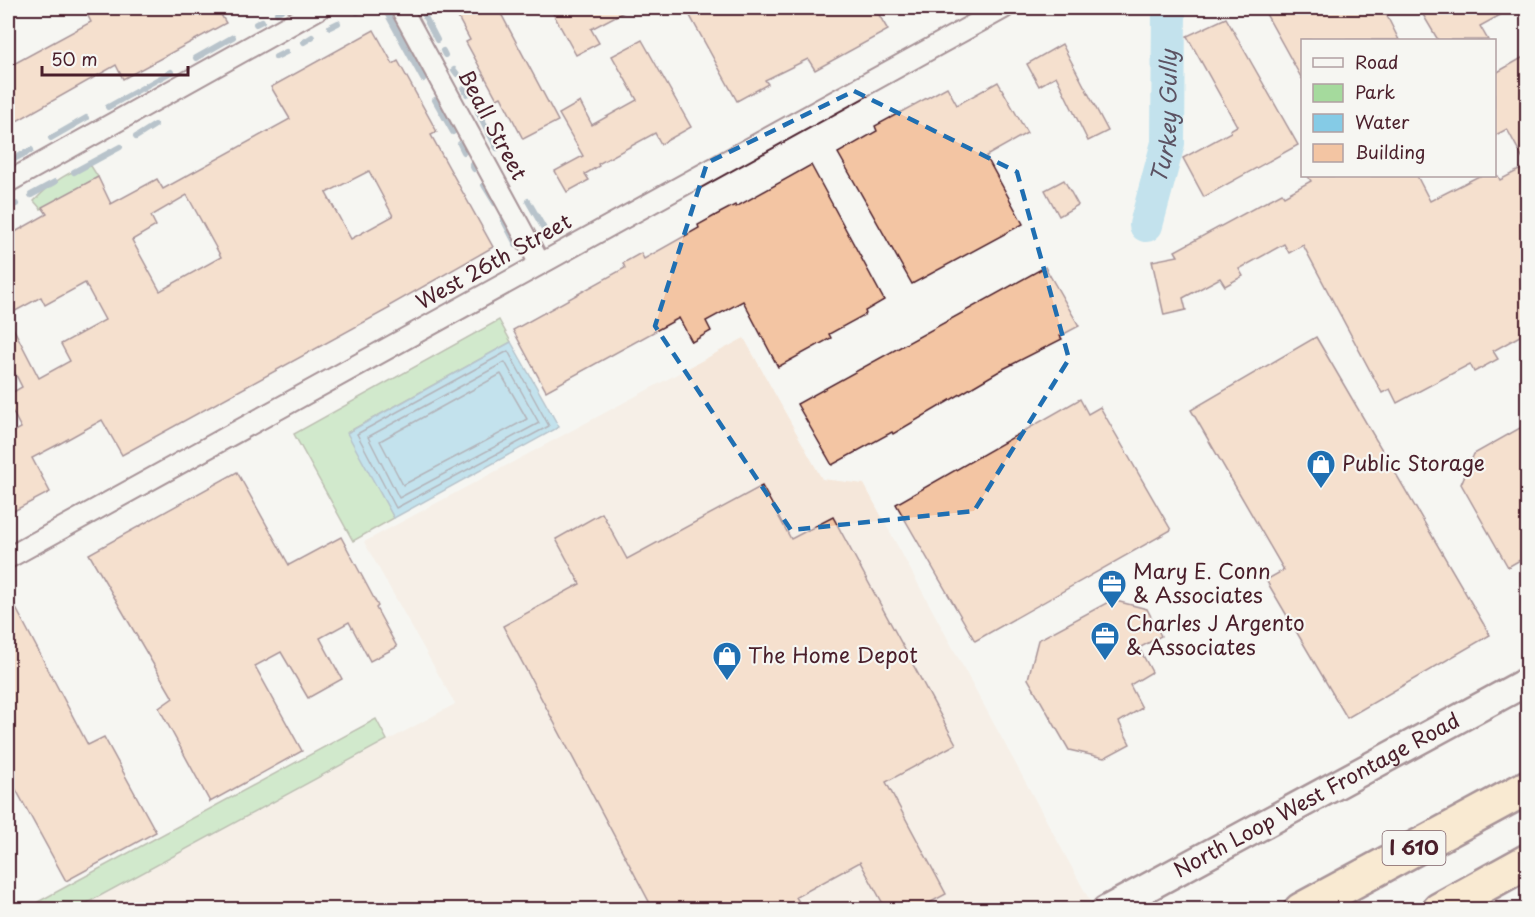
<svg xmlns="http://www.w3.org/2000/svg" width="1535" height="917" font-family="'Playpen Sans',sans-serif">
	<style>
		.built { fill: #f5e7da }
		.green { fill: #a5da9d; stroke: #787c64; stroke-width: 1.5 }
		.water { fill: #85cbe6; stroke: #6d869b; stroke-width: 1.5 }
		.lines { fill: none; stroke-linecap: round; stroke-linejoin: round }
		.shore { stroke: #626476; stroke-width: 1.5 }
		.stream { stroke: #6d869b; stroke-width: 6 }
		.river { stroke: #85cbe6; stroke-width: 34 }
		.building { fill: #f3c5a3; stroke: #4a1f2b; stroke-width: 1.5; fill-rule: evenodd }
		.minor-casing { stroke: #4a1f2b; stroke-width: 24 }
		.secondary-casing { stroke: #4a1f2b; stroke-width: 32 }
		.motorway-casing { stroke: #4a1f2b; stroke-width: 38 }
		.minor { stroke: #f6f6f2; stroke-width: 20 }
		.secondary { stroke: #f6f6f2; stroke-width: 27 }
		.motorway { stroke: #fcdcac; stroke-width: 33 }
		.marked { fill: none; stroke: #1f6fb2; stroke-width: 4.5; stroke-dasharray: 12 8; stroke-linejoin: round }
		.labels { text-anchor: middle; stroke-width: 4.5; stroke-linejoin: round; paint-order: stroke }
		.shield { fill: #f6f6f2; stroke: #7e6067; stroke-width: 1.5 }
		.shield-label { font-size: 20px; font-weight: bold; fill: #4a1f2b }
		.street-label { font-size: 21px; fill: #4a1f2b; stroke: #f6f6f2 }
		.poi-label { font-size: 21px; fill: #4a1f2b; stroke: #f6f6f2; text-anchor: start }
		.water-label { font-size: 22px; font-style: italic; fill: #5c5363; stroke: #f6f6f2 }
	</style>
	<rect width="100%" height="100%" fill="#f6f6f2"/>
	<filter id="ink" filterUnits="userSpaceOnUse"><feTurbulence type="fractalNoise" baseFrequency=".0167" numOctaves="2"/><feDisplacementMap in="SourceGraphic" scale="12" xChannelSelector="R" yChannelSelector="G"/><feConvolveMatrix kernelMatrix="1 2 1 2 8 2 1 2 1" color-interpolation-filters="sRGB"/></filter>
	<g filter="url(#ink)">
		<!-- built -->
		<path class="built" d="M744 338 822 479 864 484 1090 901 1074 910H76L455 704 364 542Z"/>
		<!-- green -->
		<g class="green">
			<path d="M91 166 98 177 41 209 34 201C50 184 68 170 91 166Z"/>
			<path d="M499 320 511 342 348 432 394 518 353 541 294 434Z"/>
			<path d="M376 719 387 740 76 909H25Z"/>
		</g>
		<!-- water -->
		<path class="water" d="M511 342 559 427 394 518 347 433Z"/>
		<g class="lines">
			<!-- shore -->
			<g class="shore">
				<path d="M508 351 549 426 396 508 357 434Z"/>
				<path d="M505 362 539 423 399 498 368 437Z"/>
				<path d="M501 374 527 419 403 485 380 441Z"/>
			</g>
			<!-- stream -->
			<g class="stream">
				<path d="M357 12 365 8"/>
				<path d="M277 13 283 9"/>
				<path d="M387 13 423 79"/>
				<path d="M425 17 437 40"/>
				<path d="M256 24 262 21"/>
				<path d="M330 27 338 23"/>
				<path d="M304 42 312 37"/>
				<path d="M443 51 445 55"/>
				<path d="M276 57 286 52"/>
				<path d="M196 58 233 37"/>
				<path d="M454 70 457 74"/>
				<path d="M464 89 467 94"/>
				<path d="M435 100 453 132"/>
				<path d="M108 107 171 72"/>
				<path d="M478 112 497 148"/>
				<path d="M136 137 155 125"/>
				<path d="M51 138 86 118"/>
				<path d="M460 144 464 152"/>
				<path d="M14 159 31 150"/>
				<path d="M472 165 474 169"/>
				<path d="M74 172 120 147"/>
				<path d="M484 185 495 203"/>
				<path d="M31 195 55 182"/>
				<path d="M528 201 543 227"/>
				<path d="M11 206 16 204"/>
				<path d="M503 219 516 244"/>
			</g>
			<!-- river -->
			<path class="river" id="s1" d="M1146 225 1168 143 1169 8"/>
		</g>
		<!-- building -->
		<g class="building">
			<path d="M84 8H217L226 23 123 79 116 65 8 126V67L91 22Z"/>
			<path d="M453 8H498L558 121 523 139 501 97 497 99 466 42 470 40Z"/>
			<path d="M550 8H631L591 29 599 43 576 55Z"/>
			<path d="M701 8H875L888 30 815 70 808 59 765 80 768 84 737 101 689 14Z"/>
			<path d="M1273 8H1383L1399 40H1302V79L1265 12Z"/>
			<path d="M1419 8H1513L1480 26 1488 40H1438Z"/>
			<path d="M1226 18 1298 145 1204 197 1183 158 1231 132 1230 130 1237 126 1187 36Z"/>
			<path d="M374 30 393 64 398 61 437 132 431 135 493 247 389 306 390 308 122 455 102 420 59 444 32 458 50 492 8 514V435L21 428 8 403V395L22 387 8 359V318L39 378 70 361 61 344 105 320 85 283 45 305 41 297 8 315V236L47 214 42 207 98 177 111 204 157 179 163 189 290 119 271 87ZM369 171 393 216 351 239 326 193ZM187 195 221 257 160 291 132 240 156 226 151 216Z"/>
			<path d="M642 40 691 127 661 144 655 133 598 164 599 166 585 174 589 180 567 192 555 171 583 156 559 114 580 102 592 125 637 100 612 56Z"/>
			<path d="M1062 44 1108 131 1088 141 1056 76 1039 86 1027 64Z"/>
			<path d="M1527 55V332L1493 351 1498 359 1474 372 1470 364 1397 403 1390 389 1382 393 1303 245 1289 253 1284 244 1239 269 1243 276 1225 286 1220 278 1183 298 1186 310 1164 315 1152 261 1178 256 1175 251 1282 193 1284 196 1311 181 1308 176H1417L1430 201 1479 176H1498L1500 180 1527 166 1507 129 1494 136V74Z"/>
			<path d="M998 82 1027 133 986 156 1023 224 912 284 838 153 877 131 875 126 947 87 957 105Z"/>
			<path d="M811 165 884 300 865 311 866 314 829 334 831 338 778 367 743 301 706 321 711 331 692 342 679 318 546 391 513 330 625 268 623 263 641 253 644 259 699 228 698 225 718 214 735 205 736 207Z"/>
			<path d="M1064 180 1078 205 1059 216 1045 190Z"/>
			<path d="M1045 267 1079 326 1060 336 1062 339 1003 369 893 434 892 432 832 465 797 404Z"/>
			<path d="M1316 337 1490 635 1347 718 1266 580 1284 570 1191 410Z"/>
			<path d="M1080 399 1088 414 1100 407 1171 530 975 641 896 504Z"/>
			<path d="M1527 424V556L1508 567 1461 484 1474 454Z"/>
			<path d="M237 472 289 565 341 537 378 606 376 608 397 647 370 661 349 622 320 638 342 679 308 698 281 652 255 666 302 751 210 802 159 708 173 698 89 554Z"/>
			<path d="M762 486 791 539 833 517 956 744 886 782 946 894 918 909H886L860 862 796 897 803 909H653L503 626 580 584 556 539 602 513 627 559Z"/>
			<path d="M8 593 88 745 104 737 156 832 66 881 8 775Z"/>
			<path d="M1112 600 1147 609 1161 636 1139 648 1152 672 1130 685 1142 708 1119 722 1130 744 1104 758 1069 750 1028 679 1038 640Z"/>
		</g>
		<g class="lines">
			<!-- minor casing -->
			<g class="minor-casing">
				<g id="minor">
					<path d="M401 8 540 264"/>
					<path d="M8 182 320 8"/>
					<path d="M8 558 1004 8"/>
				</g>
			</g>
			<!-- secondary casing -->
			<g class="secondary-casing">
				<g id="secondary">
					<path id="s2" d="M1106 910 1528 681"/>
				</g>
			</g>
			<!-- motorway casing -->
			<g class="motorway-casing">
				<g id="motorway">
					<path d="M1301 910 1528 787"/>
					<path d="M1439 910 1528 861"/>
				</g>
			</g>
			<!-- minor -->
			<use href="#minor" class="minor"/>
			<!-- secondary -->
			<use href="#secondary" class="secondary"/>
			<!-- motorway -->
			<use href="#motorway" class="motorway"/>
		</g>
	</g>
	<!-- marked area -->
	<path d="M0 0H1535V917H0ZM854 91 1017 172 1069 359 974 511 791 530 655 326 707 163Z" fill="#f6f6f2" fill-opacity=".55" fill-rule="evenodd"/>
	<path class="marked" d="M854 91 1017 172 1069 359 974 511 791 530 655 326 707 163Z"/>
	<!-- icons -->
	<defs>
		<g id="shop-pin" transform="scale(1.5)"><path d="M0 17L-7.5 6A9.5 9.5 0 1 1 7.5 6Z" fill="#1f6fb2" stroke="#f6f6f2"/><path d="M-5-2.5h2.3a2.7 3.5 0 0 1 5.4 0H5L5.5 6h-11ZM-1.5-2.5h3a1.5 2.3 0 0 0-3 0Z" fill="#fff"/></g>
		<g id="office-pin" transform="scale(1.5)"><path d="M0 17L-7.5 6A9.5 9.5 0 1 1 7.5 6Z" fill="#1f6fb2" stroke="#f6f6f2"/><path d="M-6-3h4V-5.5h4V-3h4V5H-6ZM-1-4.5V-3h2v-1.5ZM-6 0V1H6V0Z" fill="#fff"/></g>
	</defs>
	<g fill-rule="evenodd">
		<use href="#shop-pin" x="1321" y="464"/>
		<use href="#office-pin" x="1112" y="584"/>
		<use href="#office-pin" x="1105" y="636"/>
		<use href="#shop-pin" x="727" y="656"/>
	</g>
	<g class="labels">
		<!-- shield labels -->
		<rect class="shield" x="1382.5" y="831" width="63" height="34" rx="4.5"/>
		<g class="shield-label">
			<text x="1414" y="855">I 610</text>
		</g>
		<!-- street labels -->
		<g class="street-label">
			<text transform="translate(492 125) rotate(62)" y="7">Beall Street</text>
			<text transform="translate(494 262) rotate(-29)" y="7">West 26th Street</text>
			<text dy="7" stroke="none"><textPath href="#s2" startOffset="240">North Loop West Frontage Road</textPath></text>
		</g>
		<!-- poi labels -->
		<g class="poi-label">
			<text x="1342" y="471">Public Storage</text>
			<text x="1133" y="579">Mary E. Conn<tspan x="1133" dy="24">&amp; Associates</tspan></text>
			<text x="1126" y="631">Charles J Argento<tspan x="1126" dy="24">&amp; Associates</tspan></text>
			<text x="748" y="663">The Home Depot</text>
		</g>
		<!-- water labels -->
		<g class="water-label">
			<text dy="8" stroke="none"><textPath href="#s1" startOffset="111">Turkey Gully</textPath></text>
		</g>
	</g>
	<!-- margin -->
	<rect width="1535" height="917" fill="none" stroke="#f6f6f2" stroke-width="30"/>
	<rect x="15" y="15" width="1505" height="887" fill="none" stroke="#4a1f2b" stroke-width="2" filter="url(#ink)"/>
	<!-- legend -->
	<rect x="1301" y="39" width="195" height="138" fill="#f6f6f2" stroke="#b1a0a2" stroke-width="1.5"/>
	<rect x="1313" y="58" width="30" height="9" fill="#f6f6f2" stroke="#b1a0a2" stroke-width="1.5"/>
	<text x="1355" y="69" font-size="18" fill="#4a1f2b">Road</text>
	<rect x="1313" y="84" width="30" height="18" fill="#a5da9d" stroke="#b1a0a2" stroke-width="1.5"/>
	<text x="1355" y="99" font-size="18" fill="#4a1f2b">Park</text>
	<rect x="1313" y="114" width="30" height="18" fill="#85cbe6" stroke="#b1a0a2" stroke-width="1.5"/>
	<text x="1355" y="129" font-size="18" fill="#4a1f2b">Water</text>
	<rect x="1313" y="144" width="30" height="18" fill="#f3c5a3" stroke="#b1a0a2" stroke-width="1.5"/>
	<text x="1355" y="159" font-size="18" fill="#4a1f2b">Building</text>
	<!-- scale -->
	<path d="M42 66v9h146v-9" fill="none" stroke="#4a1f2b" stroke-width="3"/>
	<text x="51" y="66" font-size="18" fill="#4a1f2b" stroke="#f6f6f2" stroke-width="4.5" paint-order="stroke">50 m</text>
</svg>
